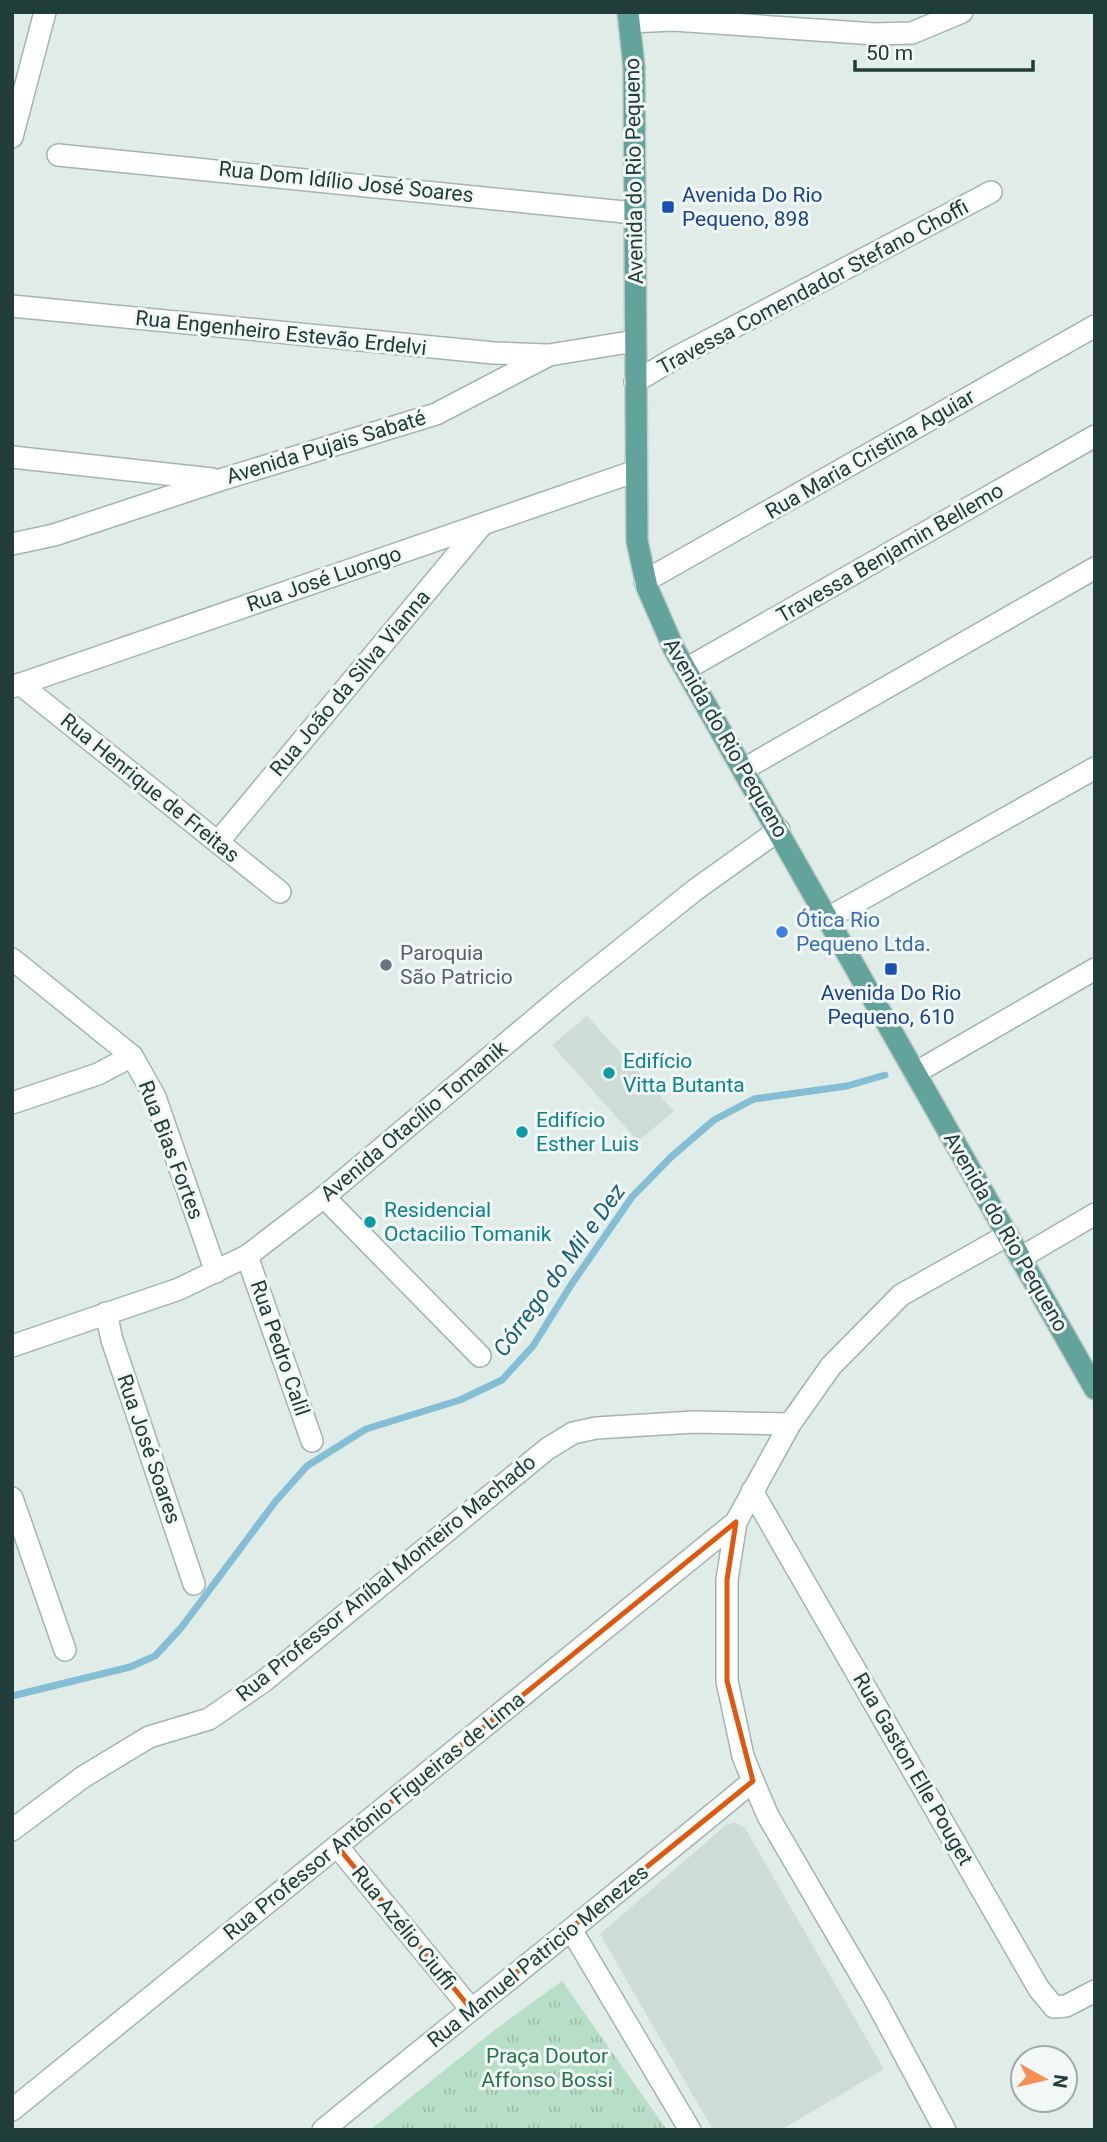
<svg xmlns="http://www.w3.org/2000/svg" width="1107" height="2142" font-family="Roboto,sans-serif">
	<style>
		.built { fill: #cedcd7 }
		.park { fill: url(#park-tufts) }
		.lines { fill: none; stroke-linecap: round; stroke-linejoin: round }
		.stream { stroke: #85bed4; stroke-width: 7 }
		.minor-casing { stroke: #a3b4b0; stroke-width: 24 }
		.major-casing { stroke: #c1c9c8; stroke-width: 24 }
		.minor { stroke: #fff; stroke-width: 21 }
		.major { stroke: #62a49b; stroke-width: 21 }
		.marked { fill: none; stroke: #de580e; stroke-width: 5; stroke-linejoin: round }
		.transit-dot { fill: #1a4fb4; stroke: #f1f8f5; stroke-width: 2.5 }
		.shop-dot { fill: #3f7fe0; stroke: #f1f8f5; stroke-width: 2.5 }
		.worship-dot { fill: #6b7280; stroke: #f1f8f5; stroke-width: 2.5 }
		.culture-dot { fill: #0f9aa8; stroke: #f1f8f5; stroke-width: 2.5 }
		.labels { text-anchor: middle; stroke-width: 6; stroke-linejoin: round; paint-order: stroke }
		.street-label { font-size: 21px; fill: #203d39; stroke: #f1f8f5 }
		.transit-label { font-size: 21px; fill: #164399; stroke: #f1f8f5; text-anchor: start }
		.shop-label { font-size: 21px; fill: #366cbe; stroke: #f1f8f5; text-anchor: start }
		.worship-label { font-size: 21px; fill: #5b616d; stroke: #f1f8f5; text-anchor: start }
		.culture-label { font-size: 21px; fill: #0d838f; stroke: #f1f8f5; text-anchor: start }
		.park-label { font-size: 21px; fill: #28764f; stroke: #f1f8f5 }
		.water-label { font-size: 23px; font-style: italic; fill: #175f7c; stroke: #f1f8f5 }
	</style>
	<defs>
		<pattern id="park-tufts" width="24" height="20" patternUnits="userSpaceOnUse" patternTransform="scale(1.75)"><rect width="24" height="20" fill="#b7dec6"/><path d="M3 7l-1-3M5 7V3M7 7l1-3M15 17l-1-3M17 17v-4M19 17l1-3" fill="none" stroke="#9dbfab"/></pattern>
	</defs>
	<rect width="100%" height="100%" fill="#e0ece8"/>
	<!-- built -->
	<g class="built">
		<path d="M587 1016 674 1111 638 1141 552 1045Z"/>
		<path d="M735 1822 745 1828 884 2069 781 2130H713L600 1934 726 1825Z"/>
	</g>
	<!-- park -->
	<path class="park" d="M562 1981 667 2130H370L496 2029Z"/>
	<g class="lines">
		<!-- stream -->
		<path class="stream" d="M12 1696 130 1667 155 1656 181 1628 275 1502 307 1466 366 1429 460 1400 502 1380 533 1346 571 1285 632 1197 671 1157 714 1120 754 1099 847 1086 885 1075"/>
		<!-- minor casing -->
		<g class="minor-casing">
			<g id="minor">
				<path d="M629 22 673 20 875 34 912 33 962 12"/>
				<path d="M12 137 45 12"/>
				<path d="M58 155 634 213"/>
				<path d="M12 306 494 353 547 355"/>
				<path d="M635 382 675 358 991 192"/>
				<path d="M12 457 212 479"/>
				<path d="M12 544 54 535 220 480 436 414 549 355 635 341"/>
				<path d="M645 581 1095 326"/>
				<path d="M686 669 1095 436"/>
				<path d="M20 684 280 892"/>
				<path d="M12 687 636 471"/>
				<path d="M744 769 1095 568"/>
				<path d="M218 842 481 526"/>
				<path d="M828 918 1095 768"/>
				<path d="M12 959 132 1056 155 1097 216 1272"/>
				<path d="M915 1073 1095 969"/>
				<path d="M12 1103 98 1074 132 1056"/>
				<path d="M324 1197 480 1356"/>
				<path d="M247 1256 312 1441"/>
				<path d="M1020 1258 1095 1214"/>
				<path d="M106 1313 112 1340 194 1584"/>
				<path d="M12 1346 179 1289 247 1256 324 1197 559 999 695 890 779 830"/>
				<path d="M752 1491 1039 1989 1054 2007 1066 2006 1095 1991"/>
				<path d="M12 1498 65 1650"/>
				<path d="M12 1830 83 1777 149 1737 209 1719 264 1681 547 1449 573 1433 596 1428 694 1422 790 1424"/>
				<path d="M337 1846 471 2009"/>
				<path d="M572 1931 690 2130"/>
				<path d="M12 2110 736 1522"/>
				<path d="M323 2130C466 2013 611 1899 753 1781"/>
				<path d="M945 2130 877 2003 768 1816 753 1781 743 1756 727 1681V1580L736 1522 790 1424 831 1366 901 1295 1008 1235"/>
			</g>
		</g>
		<!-- major casing -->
		<g class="major-casing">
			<path id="major" d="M628 12 634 67 637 541 647 587 674 649 1095 1389"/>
		</g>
		<!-- minor -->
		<use href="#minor" class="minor"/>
		<!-- major -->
		<use href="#major" class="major"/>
	</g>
	<!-- marked area -->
	<path class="marked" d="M736 1522 727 1580V1681L753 1781 471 2009 337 1846Z"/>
	<!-- markers -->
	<g class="transit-dot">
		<rect x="661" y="200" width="14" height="14" rx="3.5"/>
		<rect x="884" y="962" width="14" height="14" rx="3.5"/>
	</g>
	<circle class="shop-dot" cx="782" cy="932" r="7"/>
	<circle class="worship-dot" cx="386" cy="965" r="7"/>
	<g class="culture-dot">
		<circle cx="609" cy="1073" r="7"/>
		<circle cx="522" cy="1132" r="7"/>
		<circle cx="370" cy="1222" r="7"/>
	</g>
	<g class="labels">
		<!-- street labels -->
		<g class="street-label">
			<text transform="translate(634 171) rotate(-91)" y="7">Avenida do Rio Pequeno</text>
			<text transform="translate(346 182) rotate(6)" y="7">Rua Dom Idílio José Soares</text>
			<text transform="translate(813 287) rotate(-28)" y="7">Travessa Comendador Stefano Choffi</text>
			<text transform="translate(281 333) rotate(6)" y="7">Rua Engenheiro Estevão Erdelvi</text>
			<text transform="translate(326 447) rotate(-17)" y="7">Avenida Pujais Sabaté</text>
			<text transform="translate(870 454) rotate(-30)" y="7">Rua Maria Cristina Aguiar</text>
			<text transform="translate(890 553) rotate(-30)" y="7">Travessa Benjamin Bellemo</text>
			<text transform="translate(324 579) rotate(-19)" y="7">Rua José Luongo</text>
			<text transform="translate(350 683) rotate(-50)" y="7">Rua João da Silva Vianna</text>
			<text transform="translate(726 738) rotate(60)" y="7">Avenida do Rio Pequeno</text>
			<text transform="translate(150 788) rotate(39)" y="7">Rua Henrique de Freitas</text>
			<text transform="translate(414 1121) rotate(-40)" y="7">Avenida Otacílio Tomanik</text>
			<text transform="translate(171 1150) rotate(69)" y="7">Rua Bias Fortes</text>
			<text transform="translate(1006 1232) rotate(60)" y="7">Avenida do Rio Pequeno</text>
			<text transform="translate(280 1348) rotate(71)" y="7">Rua Pedro Calil</text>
			<text transform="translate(149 1449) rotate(71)" y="7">Rua José Soares</text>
			<text transform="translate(386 1578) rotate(-39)" y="7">Rua Professor Aníbal Monteiro Machado</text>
			<text transform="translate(913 1769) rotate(60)" y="7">Rua Gaston Elle Pouget</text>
			<text transform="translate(374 1816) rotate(-39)" y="7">Rua Professor Antônio Figueiras de Lima</text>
			<text transform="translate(404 1928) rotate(51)" y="7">Rua Azélio Ciuffi</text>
			<text transform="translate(538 1956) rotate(-39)" y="7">Rua Manuel Patricio Menezes</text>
		</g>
		<!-- transit labels -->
		<g class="transit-label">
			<text x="682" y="202">Avenida Do Rio<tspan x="682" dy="24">Pequeno, 898</tspan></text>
			<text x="891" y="1000" text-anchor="middle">Avenida Do Rio<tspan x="891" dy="24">Pequeno, 610</tspan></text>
		</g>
		<!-- shop labels -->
		<g class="shop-label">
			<text x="796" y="927">Ótica Rio<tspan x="796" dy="24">Pequeno Ltda.</tspan></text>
		</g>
		<!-- worship labels -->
		<g class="worship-label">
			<text x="400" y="960">Paroquia<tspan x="400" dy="24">São Patricio</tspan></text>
		</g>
		<!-- culture labels -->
		<g class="culture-label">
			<text x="623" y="1068">Edifício<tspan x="623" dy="24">Vitta Butanta</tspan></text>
			<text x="536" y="1127">Edifício<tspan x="536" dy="24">Esther Luis</tspan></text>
			<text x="384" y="1217">Residencial<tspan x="384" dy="24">Octacilio Tomanik</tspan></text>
		</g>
		<!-- park labels -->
		<g class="park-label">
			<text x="547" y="2063">Praça Doutor<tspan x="547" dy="24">Affonso Bossi</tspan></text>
		</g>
		<!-- water labels -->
		<g class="water-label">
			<text transform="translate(559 1270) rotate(-54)" y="8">Córrego do Mil e Dez</text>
		</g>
	</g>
	<!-- border -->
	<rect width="1107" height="2142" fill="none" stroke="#203d39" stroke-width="28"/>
	<!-- north arrow -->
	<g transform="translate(1044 2079) rotate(98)"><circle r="33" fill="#f1f8f5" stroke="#9dadaa" stroke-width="2"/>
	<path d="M0-5L12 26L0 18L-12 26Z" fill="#f98e51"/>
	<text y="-10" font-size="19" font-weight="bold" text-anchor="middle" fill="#203d39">N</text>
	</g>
	<!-- scale -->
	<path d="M855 60v10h178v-10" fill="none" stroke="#203d39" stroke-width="3.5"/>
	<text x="866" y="60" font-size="21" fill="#203d39" stroke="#f1f8f5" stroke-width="5" paint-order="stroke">50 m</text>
</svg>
